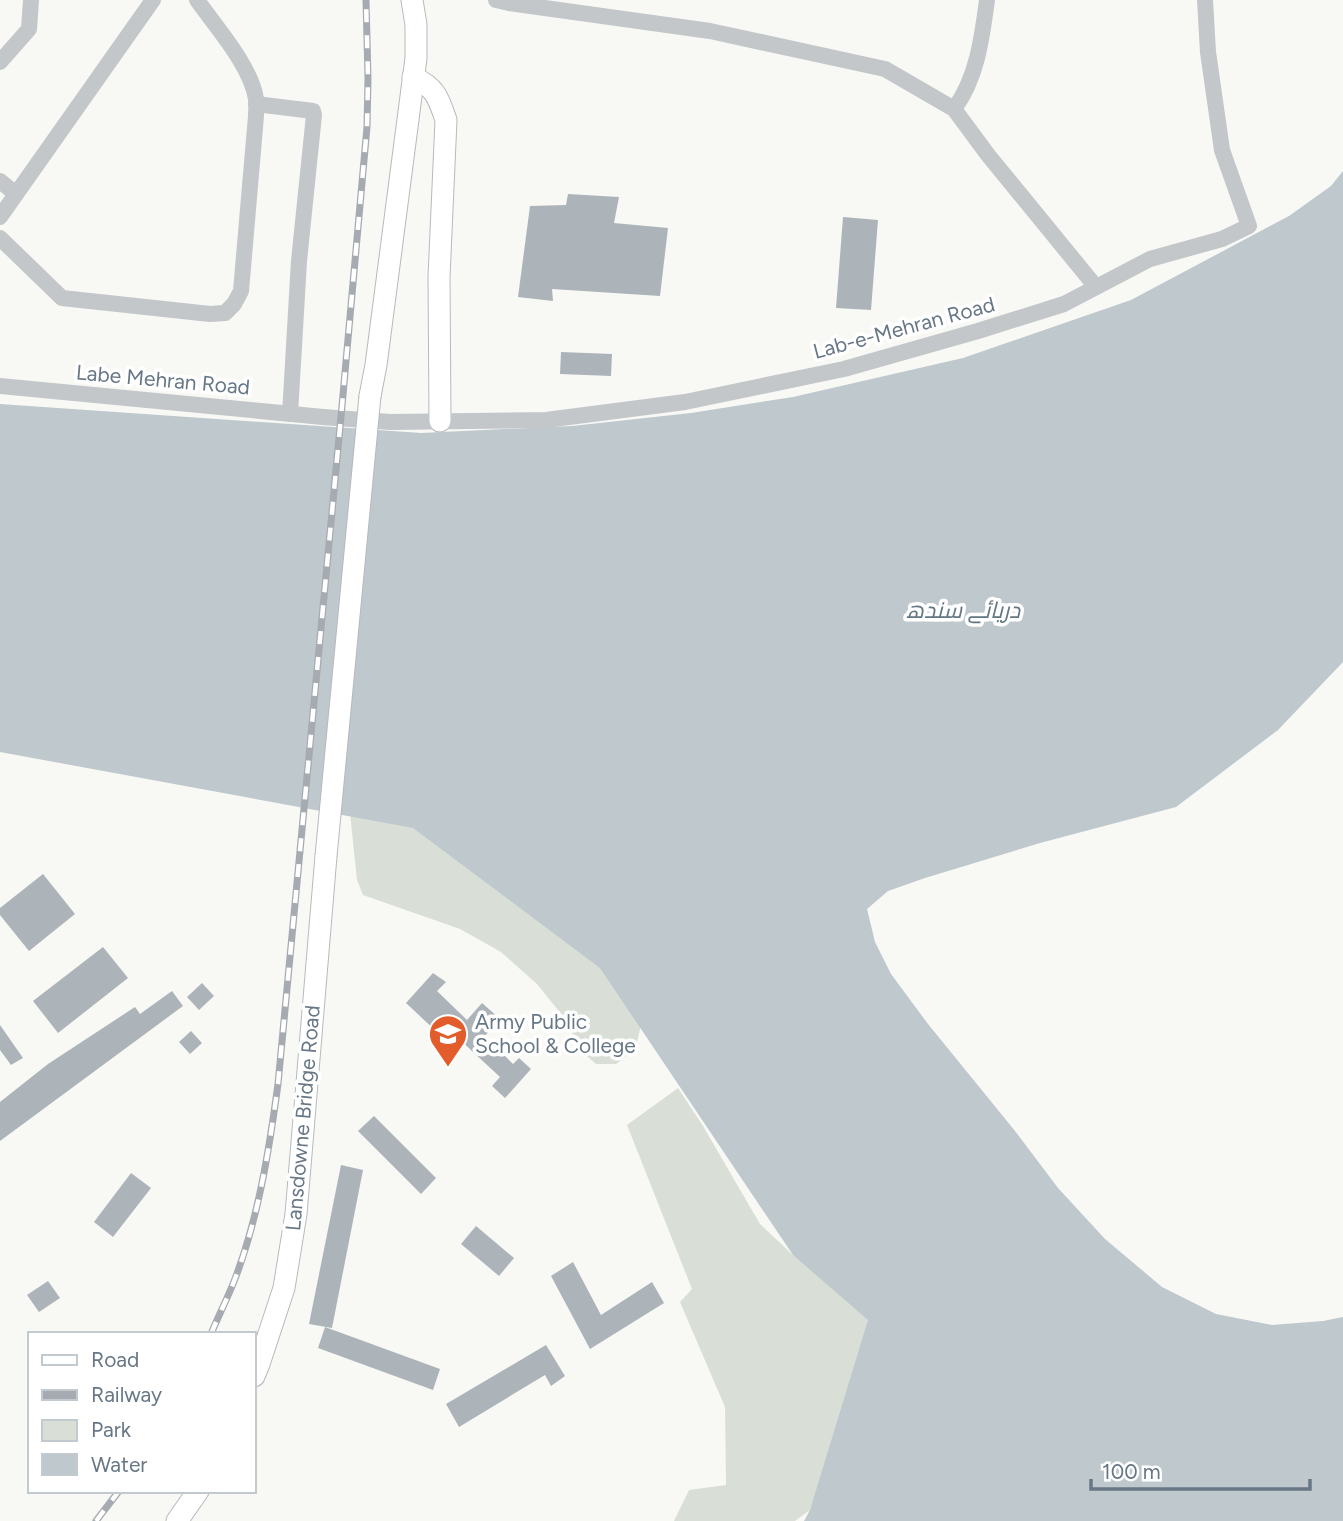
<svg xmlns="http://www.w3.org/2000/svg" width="1343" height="1521" font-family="Figtree,Cairo,sans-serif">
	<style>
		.green { fill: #d9dfd6 }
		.water { fill: #bec8cd }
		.building { fill: #acb4ba }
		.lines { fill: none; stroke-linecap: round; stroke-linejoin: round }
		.major-casing { stroke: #b6babe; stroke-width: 23 }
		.minor { stroke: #c3c7ca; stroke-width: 16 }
		.major { stroke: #fff; stroke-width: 21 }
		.rail-casing { stroke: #a6abb1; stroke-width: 7 }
		.rail { stroke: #fff; stroke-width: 4.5; stroke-dasharray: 13; stroke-linecap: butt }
		.major-bridge-casing { stroke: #b6babe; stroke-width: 23; stroke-linecap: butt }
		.major-bridge { stroke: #fff; stroke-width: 21 }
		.labels { text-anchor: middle; stroke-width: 7; stroke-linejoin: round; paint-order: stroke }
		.street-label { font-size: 21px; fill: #677786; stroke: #fff }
		.poi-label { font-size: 21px; fill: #677786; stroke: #fff; text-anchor: start }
		.water-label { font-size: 23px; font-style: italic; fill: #637882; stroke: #fff }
	</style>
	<rect width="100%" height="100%" fill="#f8f8f5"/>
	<!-- green -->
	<g class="green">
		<path d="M348 794 539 894 644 1013 635 1050 616 1064H596L580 1050 566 1020 537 984 501 952 460 929 363 895 357 880Z"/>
		<path d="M678 1088 703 1126 760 1224 793 1255 830 1277 868 1320 849 1399 810 1510 795 1521H674L689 1490 726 1485 725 1407 680 1302 692 1289 627 1125Z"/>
	</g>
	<!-- water -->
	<path class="water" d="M1343 171V662L1278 730 1176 807 1040 843 925 878 888 891 867 909 875 942 891 974 928 1024 1015 1131 1058 1188 1105 1239 1162 1287 1216 1314 1272 1325 1323 1321 1343 1317V1521H804L810 1510 868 1320 793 1255 600 968 413 828 0 752V404L421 433 572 426 691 413 793 397 963 358 1131 300 1289 216 1331 186Z"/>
	<!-- building -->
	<g class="building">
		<path d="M568 194 619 197 614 223 668 228 660 296 552 289 553 301 518 297 530 206 566 205Z"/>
		<path d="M843 217 878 220 871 310 836 308Z"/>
		<path d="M561 352 612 354 611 376 560 374Z"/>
		<path d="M43 874 75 914 29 951 0 915V908Z"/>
		<path d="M103 947 128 978 58 1033 33 1001Z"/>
		<path d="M433 973 446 982 437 991 467 1020 482 1003 499 1018 485 1036 513 1064 519 1058 531 1069 505 1098 492 1086 500 1077 444 1025 438 1033 406 1003Z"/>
		<path d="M202 983 214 996 199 1010 187 997Z"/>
		<path d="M172 991 183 1006 0 1141V1102L48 1064 135 1007 140 1014Z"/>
		<path d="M0 1025 23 1058 11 1065 0 1050Z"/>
		<path d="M191 1031 202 1043 190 1054 179 1042Z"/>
		<path d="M374 1116 436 1178 421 1194 358 1131Z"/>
		<path d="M341 1165 363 1170 332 1328 309 1324Z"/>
		<path d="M131 1173 151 1188 113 1237 94 1222Z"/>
		<path d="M476 1226 514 1258 499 1276 461 1244Z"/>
		<path d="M573 1262 601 1315 652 1282 664 1303 590 1349 551 1276Z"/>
		<path d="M48 1281 60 1298 39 1312 27 1295Z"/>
		<path d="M325 1327 440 1369 433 1390 318 1348Z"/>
		<path d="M546 1345 565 1376 551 1386 545 1375 459 1427 446 1404Z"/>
	</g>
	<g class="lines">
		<!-- major casing -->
		<g class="major-casing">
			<g id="major">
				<path d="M413 77C436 88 438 97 446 120L439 277 440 421"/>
				<path d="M370 396 376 365 416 58V25L412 0"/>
				<path d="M254 1376 259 1364 284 1288 296 1214 326 856"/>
				<path d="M177 1521 198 1491"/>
			</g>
		</g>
		<!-- minor -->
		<g class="minor">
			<path d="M496 0 509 3 710 31 885 69 954 109 988 155 1096 287"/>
			<path d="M0 62 29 29 31 0"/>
			<path d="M256 104 313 111 314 115 299 261 290 414"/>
			<path d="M954 109C977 78 982 38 987 0"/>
			<path d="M0 181 16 194"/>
			<path d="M0 217 153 0"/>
			<path d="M0 238 62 298 210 314 225 313 234 304 241 291 256 116C256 111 257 105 256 99 251 66 216 27 197 0"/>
			<path d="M0 386 323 417 390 422 546 420 685 402 844 369 978 331 1064 304 1150 259 1222 239 1249 226 1222 150 1208 52 1205 0"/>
		</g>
		<!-- major -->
		<use href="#major" class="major"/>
		<!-- rail casing -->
		<g class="rail-casing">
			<g id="rail">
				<path d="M211 1334C218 1317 226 1301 233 1284 258 1221 269 1151 278 1084L342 406 367 127 368 78 366 0"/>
				<path d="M96 1521 119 1491"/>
			</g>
		</g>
		<!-- rail -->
		<use href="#rail" class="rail"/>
		<!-- major-bridge casing -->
		<g class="major-bridge-casing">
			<path id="major-bridge" d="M326 856 370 396"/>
		</g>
		<!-- major-bridge -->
		<use href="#major-bridge" class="major-bridge"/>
	</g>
	<!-- icons -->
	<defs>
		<g id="university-pin" transform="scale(2.0125)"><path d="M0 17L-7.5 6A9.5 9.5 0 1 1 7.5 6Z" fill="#e25d2b" stroke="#fff"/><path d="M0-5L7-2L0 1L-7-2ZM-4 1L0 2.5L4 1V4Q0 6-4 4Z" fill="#fff"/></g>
	</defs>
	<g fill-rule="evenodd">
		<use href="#university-pin" x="448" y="1034"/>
	</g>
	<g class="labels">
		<!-- street labels -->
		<g class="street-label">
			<text transform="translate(904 328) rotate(-15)" y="7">Lab-e-Mehran Road</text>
			<text transform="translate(163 380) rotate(5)" y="7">Labe Mehran Road</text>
			<text transform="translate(303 1118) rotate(-85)" y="7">Lansdowne Bridge Road</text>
		</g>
		<!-- poi labels -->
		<g class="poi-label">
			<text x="475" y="1029">Army Public<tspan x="475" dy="24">School &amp; College</tspan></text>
		</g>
		<!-- water labels -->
		<g class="water-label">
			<text x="963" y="618">دریائے سندھ</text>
		</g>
	</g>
	<!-- legend -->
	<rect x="28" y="1332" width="228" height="161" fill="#ffffff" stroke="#c2c9cf" stroke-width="2"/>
	<rect x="42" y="1355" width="35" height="10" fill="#ffffff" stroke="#c2c9cf" stroke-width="2"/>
	<text x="91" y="1367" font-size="21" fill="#677786">Road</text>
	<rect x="42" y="1390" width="35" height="10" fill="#a6abb1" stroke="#c2c9cf" stroke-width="2"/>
	<text x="91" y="1402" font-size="21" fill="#677786">Railway</text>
	<rect x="42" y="1420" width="35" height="21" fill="#d9dfd6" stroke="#c2c9cf" stroke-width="2"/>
	<text x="91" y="1437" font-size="21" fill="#677786">Park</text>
	<rect x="42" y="1454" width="35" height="21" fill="#bec8cd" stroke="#c2c9cf" stroke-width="2"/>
	<text x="91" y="1472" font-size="21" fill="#677786">Water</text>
	<!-- scale -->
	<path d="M1091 1479v10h219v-10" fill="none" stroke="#677786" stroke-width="3.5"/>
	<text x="1102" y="1479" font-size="21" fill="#677786" stroke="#ffffff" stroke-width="5" paint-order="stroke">100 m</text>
</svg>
